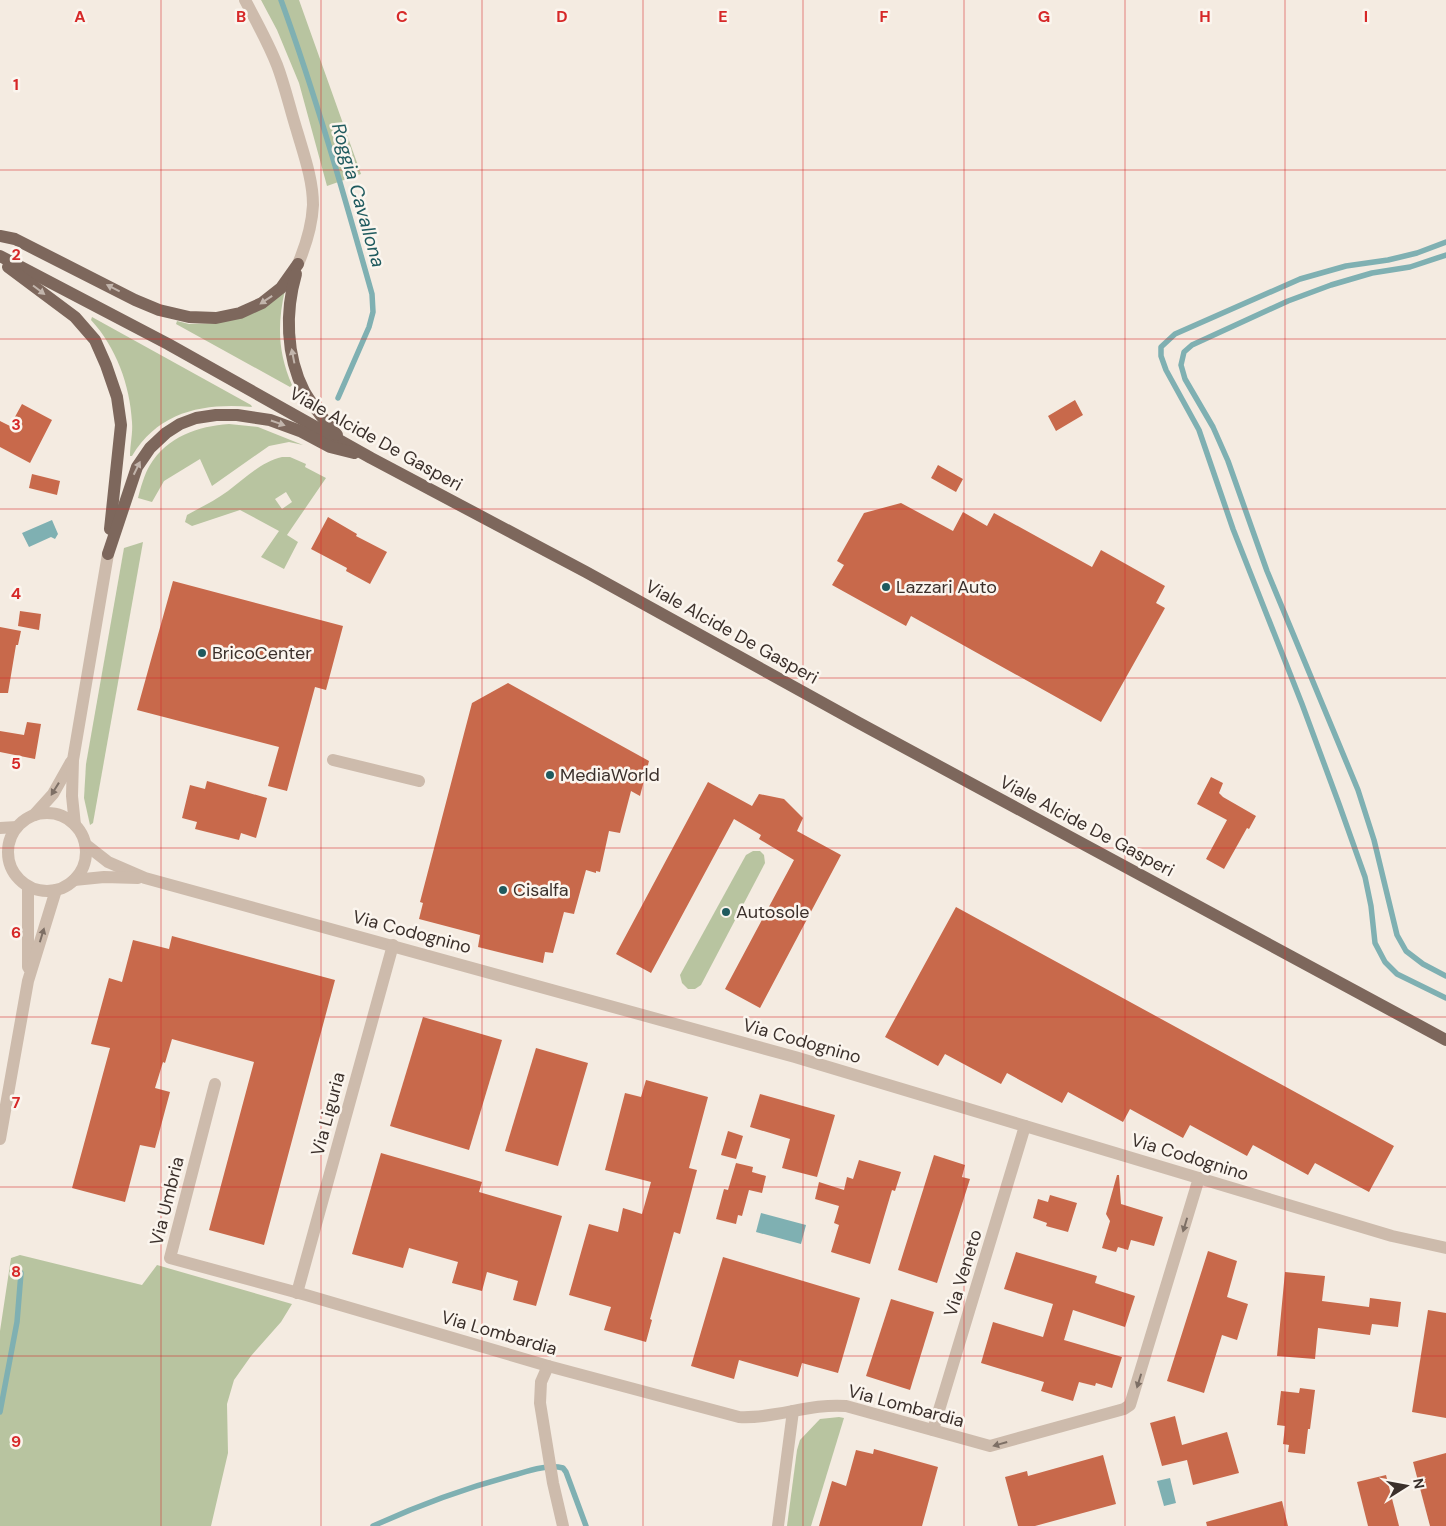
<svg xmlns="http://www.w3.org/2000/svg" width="1446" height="1526" font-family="'DM Sans',sans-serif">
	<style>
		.green { fill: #b8c4a0; fill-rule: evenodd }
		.water { fill: #7fb0b2 }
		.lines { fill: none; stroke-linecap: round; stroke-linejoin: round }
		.stream { stroke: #7fb0b2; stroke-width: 5.5 }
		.building { fill: #c8694b }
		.minor { stroke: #cdbbac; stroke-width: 12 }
		.major { stroke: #7d675c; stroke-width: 12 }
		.oneway { fill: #c2b5ac }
		.oneway2 { fill: #7d6f65 }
		.grid { fill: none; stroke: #d62828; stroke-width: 1; stroke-opacity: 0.55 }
		.poi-dot { fill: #1f5a5e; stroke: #fbf5ee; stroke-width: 2 }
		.labels { text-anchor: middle; stroke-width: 5; stroke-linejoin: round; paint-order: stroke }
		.street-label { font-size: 18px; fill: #3b302b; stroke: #fbf5ee }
		.poi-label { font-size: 18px; fill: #3b302b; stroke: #fbf5ee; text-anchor: start }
		.water-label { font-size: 19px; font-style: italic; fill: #1f5a5e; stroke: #fbf5ee }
		.grid-label { font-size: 16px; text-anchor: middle; font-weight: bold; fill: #d62828; stroke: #fbf5ee; stroke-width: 5; stroke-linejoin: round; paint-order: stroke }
	</style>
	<rect width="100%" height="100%" fill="#f4ebe1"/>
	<!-- green -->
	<g class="green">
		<path d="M261 0H299L361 174 327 186 299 83 277 30Z"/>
		<path d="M285 290C277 325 278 353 292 385L290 387 176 324 177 321 189 324 218 323Z"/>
		<path d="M92 317 251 405 252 407C204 403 159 411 132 456H130C130 445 133 433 132 422 130 385 116 347 91 320Z"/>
		<path d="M229 424 258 427 303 445 289 442 269 446 212 486 200 459 164 481 152 502 138 498C141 487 144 475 150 465 167 437 198 426 229 424Z"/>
		<path d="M282 457H290L306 464 305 467 326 478 287 535 298 542 284 569 261 557 279 531 240 510 192 526 185 522 187 515C201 507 216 500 228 491 245 478 261 462 282 457ZM286 492 292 502 282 509 275 499Z"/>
		<path d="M143 542 93 823 90 825 84 798 86 764 124 548Z"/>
		<path d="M753 851H760L764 855 765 863 701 985 695 989H688L682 983 680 975 746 855Z"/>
		<path d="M20 1255 142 1285 157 1265 292 1304 281 1322 251 1356 234 1380 227 1404 228 1453 211 1526H0V1331L11 1258Z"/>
		<path d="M839 1417 844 1418 811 1526H787L797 1450 800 1440 820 1419Z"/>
	</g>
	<!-- water -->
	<g class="water">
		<path d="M52 520 58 534 55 539 51 537 29 547 22 533Z"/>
		<path d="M761 1213 806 1225 801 1244 756 1232Z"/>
		<path d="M1170 1478 1176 1503 1164 1506 1157 1481Z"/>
	</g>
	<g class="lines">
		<!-- stream -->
		<g class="stream">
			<path d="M281 0C316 96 344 195 372 294L373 312 369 327 338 398"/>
			<path d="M1446 242 1417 253 1388 260 1346 266 1300 279 1175 334 1161 347V356L1166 370 1199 430 1233 529 1302 704 1339 804 1365 877 1371 906 1375 943 1385 962 1397 974 1446 998"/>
			<path d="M1446 255 1410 267 1372 273 1331 285 1288 301 1192 345 1184 352 1181 365 1185 379 1213 427 1228 461 1267 571 1358 790 1374 840 1397 935 1406 951 1423 964 1446 976"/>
			<path d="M0 1412 17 1322 21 1273"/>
			<path d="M373 1526C419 1505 465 1488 514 1475 528 1471 548 1464 563 1468L566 1472 586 1526"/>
		</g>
	</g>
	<!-- building -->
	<g class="building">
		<path d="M1075 400 1083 415 1056 431 1048 416Z"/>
		<path d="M22 404 52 420 30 463 0 447V421L10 426Z"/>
		<path d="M938 465 963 479 956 492 931 478Z"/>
		<path d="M32 474 60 481 57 495 29 488Z"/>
		<path d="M901 503 953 531 963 512 987 526 994 513 1092 567 1101 550 1165 586 1156 603 1165 608 1101 722 911 616 906 626 832 585 844 565 837 561 864 513Z"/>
		<path d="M328 517 357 534 356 536 387 552 370 584 346 571 347 568 311 549Z"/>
		<path d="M173 581 343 626 326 690 315 687 287 791 268 786 279 747 137 710Z"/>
		<path d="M20 611 41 614 39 630 18 626Z"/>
		<path d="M0 627 21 631 18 645H16L8 693H0Z"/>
		<path d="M508 683 649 761 640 796 631 791 620 833 609 831 600 872 596 871V873L586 870 574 914 564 912 553 953 545 952 543 963 478 947 480 935 419 919 423 903 420 902 472 703Z"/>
		<path d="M27 722 41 724 35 759 0 752V731L24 735Z"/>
		<path d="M1211 777 1223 783 1219 793 1223 797 1256 816 1249 829 1247 828 1224 869 1206 859 1227 820 1197 804Z"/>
		<path d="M207 781 267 798 256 838 241 833 239 840 195 829 197 822 182 818 190 785 205 789Z"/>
		<path d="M708 782 752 806 759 794 784 799 803 818 797 831 841 855 760 1008 725 989 794 860 759 839 761 835 734 819 651 973 616 954Z"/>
		<path d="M956 907 1394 1146 1369 1192 1315 1163 1308 1175 1253 1145 1247 1156 1190 1125 1183 1138 1130 1109 1123 1122 1068 1092 1062 1103 1007 1073 1001 1084 945 1054 938 1066 885 1037Z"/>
		<path d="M172 936 335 980 264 1245 209 1230 254 1062 172 1039 165 1063 163 1062 155 1088 170 1092 155 1148 140 1145 125 1202 72 1188 110 1048 91 1044 109 978 122 982 133 940 169 949Z"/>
		<path d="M423 1017 502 1040 469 1150 390 1126Z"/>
		<path d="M536 1048 588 1063 558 1166 505 1151Z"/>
		<path d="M646 1080 708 1097 689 1168 697 1170 680 1234 674 1232 650 1319 652 1320 646 1342 604 1330 611 1307 569 1295 589 1224 618 1232 623 1208 642 1214 651 1182 605 1170 625 1093 641 1097Z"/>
		<path d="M760 1094 835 1115 817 1177 782 1168 790 1139 750 1127Z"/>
		<path d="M728 1131 743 1136 736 1159 721 1155Z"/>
		<path d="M381 1153 482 1182 479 1192 562 1216 536 1306 513 1300 518 1281 487 1272 482 1291 452 1283 458 1262 409 1248 403 1268 352 1254Z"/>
		<path d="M934 1155 965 1165 962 1177 970 1179 937 1283 898 1270Z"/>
		<path d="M859 1160 901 1172 895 1191 892 1190 870 1264 831 1252 839 1225 834 1223 839 1206 815 1199 819 1182 844 1190 847 1177 853 1179Z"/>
		<path d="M736 1163 753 1167 752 1172 766 1176 762 1193 749 1190 742 1216 738 1215 736 1224 716 1219 724 1189 728 1190Z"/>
		<path d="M1117 1175H1119L1121 1204 1163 1217 1154 1246 1131 1240 1128 1250 1118 1247 1116 1252 1102 1248 1110 1221 1106 1214Z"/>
		<path d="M1050 1195 1077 1203 1068 1232 1046 1226 1047 1223 1033 1218 1038 1199 1048 1202Z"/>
		<path d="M1208 1251 1237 1261 1227 1297 1248 1304 1237 1340 1222 1335 1204 1393 1167 1381Z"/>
		<path d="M1016 1252 1097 1276 1095 1283 1135 1296 1125 1327 1073 1310 1064 1340 1122 1357 1112 1388 1096 1383 1095 1386 1079 1382 1073 1401 1041 1391 1044 1382 981 1363 993 1322 1043 1337 1053 1304 1004 1289Z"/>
		<path d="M723 1257 860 1298 838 1373 802 1363 798 1377 739 1360 734 1379 691 1366Z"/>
		<path d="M1285 1272 1325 1276 1322 1301 1369 1307 1370 1298 1401 1302 1398 1327 1372 1324 1370 1335 1318 1328 1315 1359 1277 1356Z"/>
		<path d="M891 1299 934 1312 910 1390 866 1376Z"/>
		<path d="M1428 1310 1446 1313V1418L1412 1412Z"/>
		<path d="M1300 1388 1315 1390 1310 1429H1308L1305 1454 1288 1452 1289 1445 1283 1444 1285 1426 1277 1425 1281 1391 1299 1393Z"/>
		<path d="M1175 1416 1182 1445 1227 1432 1239 1473 1193 1485 1187 1460 1162 1466 1150 1423Z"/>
		<path d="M874 1449 938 1467 922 1526H819L832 1481 846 1486 856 1450 873 1454Z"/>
		<path d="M1446 1453V1526H1430L1413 1462Z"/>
		<path d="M1103 1455 1116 1504 1035 1526H1018L1005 1477 1027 1471 1028 1476Z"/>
		<path d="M1386 1475 1399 1526H1368L1357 1482Z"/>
		<path d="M1282 1501 1288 1526H1207L1206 1522Z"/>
	</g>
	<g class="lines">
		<!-- minor -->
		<g class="minor">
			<path d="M245 0C256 21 268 42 277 65 285 86 290 109 297 131 304 155 313 180 313 205 312 226 306 245 298 264"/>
			<path d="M333 760 419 781"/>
			<circle cx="47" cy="852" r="39"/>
			<path d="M34 815 53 794 71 762"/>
			<path d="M75 825 72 796 73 760 108 554"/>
			<path d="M0 828 17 827"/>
			<path d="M85 844 108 862 145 878 795 1057 1392 1236 1446 1248"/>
			<path d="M74 880 104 877 138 878"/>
			<path d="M28 887V967"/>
			<path d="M215 1084 170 1258 306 1295 548 1366 739 1417C775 1419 810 1403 846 1406L990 1446 1124 1409 1130 1405 1199 1178"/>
			<path d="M0 1139 28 981 56 890"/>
			<path d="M297 1293 393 945"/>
			<path d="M548 1366 541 1382 540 1403 553 1483 563 1526"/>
			<path d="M933 1430 1025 1126"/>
			<path d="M778 1526 793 1411"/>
		</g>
		<!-- major -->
		<g class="major">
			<path d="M0 236 15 239 135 300 159 310 189 317 216 318 240 313 262 303 281 288 298 264"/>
			<path d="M0 256 168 344 371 458 586 572 859 723 1446 1040"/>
			<path d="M8 267 75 317 95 340 106 365 117 397 121 425 110 529"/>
			<path d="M296 274C285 312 286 355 304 391 313 407 325 421 337 435"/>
			<path d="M108 554 137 467 150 448 166 433 180 424 196 418 216 415H237L270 420 300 431 330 447 354 453"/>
		</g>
	</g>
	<!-- one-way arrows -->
	<defs><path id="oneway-solid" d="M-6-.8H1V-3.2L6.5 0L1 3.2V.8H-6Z" transform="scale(1.25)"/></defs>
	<g class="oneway">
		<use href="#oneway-solid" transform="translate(113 288) rotate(-153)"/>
		<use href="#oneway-solid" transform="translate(39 290) rotate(37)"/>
		<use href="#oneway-solid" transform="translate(266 300) rotate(146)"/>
		<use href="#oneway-solid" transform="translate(293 356) rotate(-101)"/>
		<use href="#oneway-solid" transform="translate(278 423) rotate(19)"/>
		<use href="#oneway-solid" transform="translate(137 468) rotate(-64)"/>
	</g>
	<g class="oneway2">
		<use href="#oneway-solid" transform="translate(55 789) rotate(122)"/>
		<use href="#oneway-solid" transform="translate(42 935) rotate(-73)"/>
		<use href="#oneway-solid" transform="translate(1185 1225) rotate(107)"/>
		<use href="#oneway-solid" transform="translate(1139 1381) rotate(107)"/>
		<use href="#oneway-solid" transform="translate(1000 1444) rotate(164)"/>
	</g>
	<!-- grid -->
	<path class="grid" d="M161 0V1526M321 0V1526M482 0V1526M643 0V1526M803 0V1526M964 0V1526M1125 0V1526M1285 0V1526M0 170H1446M0 339H1446M0 509H1446M0 678H1446M0 848H1446M0 1017H1446M0 1187H1446M0 1356H1446"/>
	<!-- markers -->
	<g class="poi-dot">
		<circle cx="886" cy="587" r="5"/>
		<circle cx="202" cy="653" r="5"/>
		<circle cx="550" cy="775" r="5"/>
		<circle cx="503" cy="890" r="5"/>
		<circle cx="726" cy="912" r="5"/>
	</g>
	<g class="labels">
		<!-- street labels -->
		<g class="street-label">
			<text transform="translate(376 439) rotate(29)" y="6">Viale Alcide De Gasperi</text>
			<text transform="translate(732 632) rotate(29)" y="6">Viale Alcide De Gasperi</text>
			<text transform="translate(1087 826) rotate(28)" y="6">Viale Alcide De Gasperi</text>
			<text transform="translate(412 932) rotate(15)" y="6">Via Codognino</text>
			<text transform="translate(802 1041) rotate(16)" y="6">Via Codognino</text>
			<text transform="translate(328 1114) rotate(-75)" y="6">Via Liguria</text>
			<text transform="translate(1190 1157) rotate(17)" y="6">Via Codognino</text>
			<text transform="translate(167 1201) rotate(-76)" y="6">Via Umbria</text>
			<text transform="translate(963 1273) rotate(-73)" y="6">Via Veneto</text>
			<text transform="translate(499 1333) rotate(16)" y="6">Via Lombardia</text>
			<text transform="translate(906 1406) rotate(15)" y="6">Via Lombardia</text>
		</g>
		<!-- poi labels -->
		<g class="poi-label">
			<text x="896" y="593">Lazzari Auto</text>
			<text x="212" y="659">BricoCenter</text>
			<text x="560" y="781">MediaWorld</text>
			<text x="513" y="896">Cisalfa</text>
			<text x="736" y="918">Autosole</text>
		</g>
		<!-- water labels -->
		<g class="water-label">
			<text transform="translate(359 195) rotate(74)" y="7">Roggia Cavallona</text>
		</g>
	</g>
	<g class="grid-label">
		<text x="80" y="22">A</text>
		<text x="241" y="22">B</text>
		<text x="402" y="22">C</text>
		<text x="562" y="22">D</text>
		<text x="723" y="22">E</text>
		<text x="884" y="22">F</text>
		<text x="1044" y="22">G</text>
		<text x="1205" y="22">H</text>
		<text x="1366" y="22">I</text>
		<text x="16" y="90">1</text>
		<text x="16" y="260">2</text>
		<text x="16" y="430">3</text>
		<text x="16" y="599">4</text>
		<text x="16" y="769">5</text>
		<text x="16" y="938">6</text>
		<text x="16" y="1108">7</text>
		<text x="16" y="1277">8</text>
		<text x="16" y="1447">9</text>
	</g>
	<!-- north arrow -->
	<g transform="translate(1406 1486) rotate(79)" stroke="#fbf5ee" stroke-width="4" paint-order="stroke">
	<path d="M0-4L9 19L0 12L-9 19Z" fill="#3b302b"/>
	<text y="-8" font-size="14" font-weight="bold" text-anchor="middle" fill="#3b302b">N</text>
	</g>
</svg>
